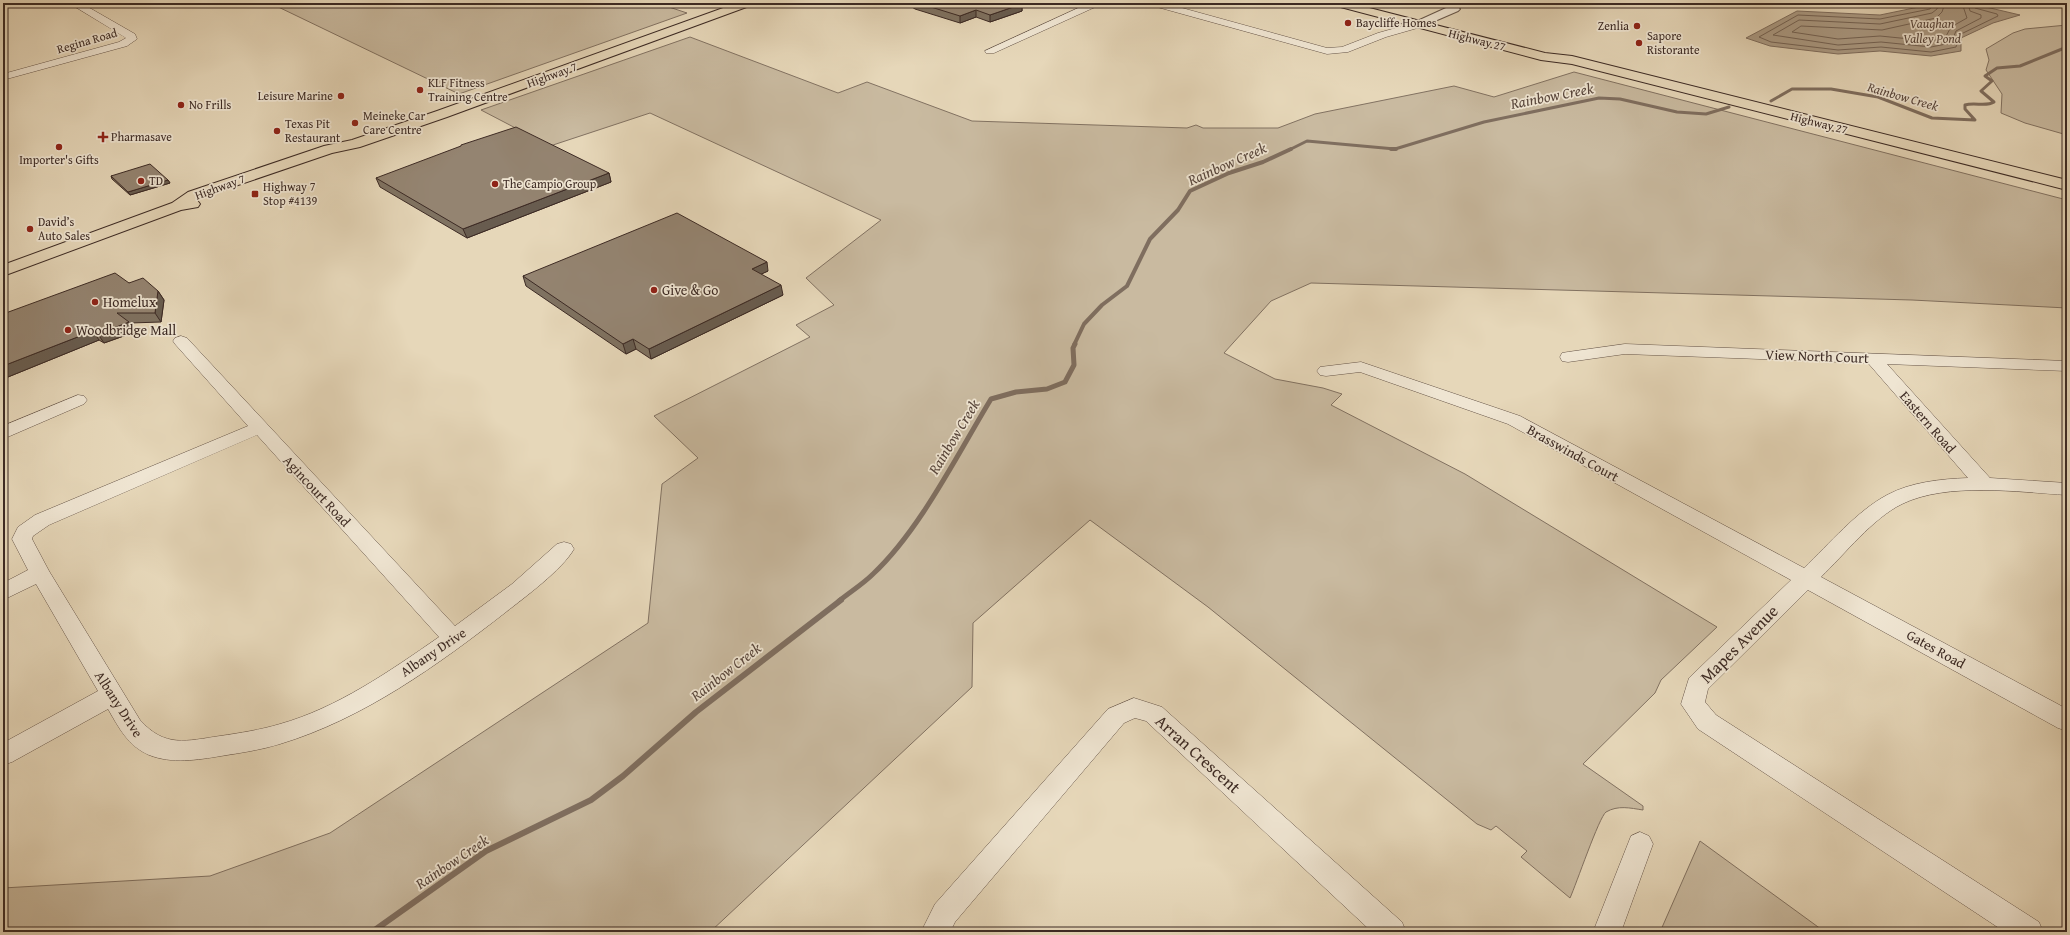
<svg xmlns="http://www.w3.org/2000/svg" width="2070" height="935" font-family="'Gentium Book Plus',serif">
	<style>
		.green { fill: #c9baa0; stroke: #827262 }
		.water { fill: #ac9c86; stroke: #7f6e5f }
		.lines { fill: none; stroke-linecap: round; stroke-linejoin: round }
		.shore { stroke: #746355; stroke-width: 1 }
		.stream-far3 { stroke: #7f6e5f; stroke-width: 3 }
		.stream-far2 { stroke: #7f6e5f; stroke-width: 4 }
		.stream-far1 { stroke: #7f6e5f; stroke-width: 5 }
		.stream { stroke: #7f6e5f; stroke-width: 6 }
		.minor-casing { stroke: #665549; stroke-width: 1 }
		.tertiary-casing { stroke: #665549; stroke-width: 2 }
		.primary-casing { stroke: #3c2a24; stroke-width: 2 }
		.minor { fill: #efe5d2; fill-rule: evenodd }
		.tertiary { fill: #efe5d2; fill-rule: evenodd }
		.primary { fill: #e6d7b9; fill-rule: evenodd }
		.wall { fill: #7f7261; stroke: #3c2a24 }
		.shaded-wall { fill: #685c4f; stroke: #3c2a24 }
		.building { fill: #948471; stroke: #3c2a24 }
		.poi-dot { fill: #8f2418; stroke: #efe5d2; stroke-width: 1.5 }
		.labels { text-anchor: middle; stroke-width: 3.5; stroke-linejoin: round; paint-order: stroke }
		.far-poi-label { font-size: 12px; fill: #3c2a24; stroke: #efe5d2; text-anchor: start }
		.far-street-label { font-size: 12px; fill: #3c2a24; stroke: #efe5d2 }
		.far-water-label { font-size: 13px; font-style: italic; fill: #58463c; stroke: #efe5d2 }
		.poi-label { font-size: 14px; fill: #3c2a24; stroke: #efe5d2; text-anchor: start }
		.street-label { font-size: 14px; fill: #3c2a24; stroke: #efe5d2 }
		.water-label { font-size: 15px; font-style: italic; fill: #58463c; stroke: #efe5d2 }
		.near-street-label { font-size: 17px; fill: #3c2a24; stroke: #efe5d2 }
	</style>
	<rect width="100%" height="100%" fill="#e6d7b9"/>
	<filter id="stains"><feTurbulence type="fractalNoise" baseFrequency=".005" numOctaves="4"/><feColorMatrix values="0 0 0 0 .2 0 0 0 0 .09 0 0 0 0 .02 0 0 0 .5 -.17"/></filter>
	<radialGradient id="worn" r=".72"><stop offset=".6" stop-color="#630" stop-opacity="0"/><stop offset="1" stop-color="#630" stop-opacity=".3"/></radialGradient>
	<!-- green -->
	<g class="green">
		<path d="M270 3H657L687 13 459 94Z"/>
		<path d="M2067 25V135L2025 123 2001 113 2002 94 1986 70 1989 60 1986 49 2013 33 2025 29Z"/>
		<path d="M690 37 838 93 867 82 972 121 1187 128 1196 125 1203 128H1278L1315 114 1454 86 1494 97 1574 72 2067 200V308L1912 300 1311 283 1271 301 1224 353 1275 379 1323 388 1342 394 1331 405 1465 474 1717 627 1661 680 1655 693 1583 764 1643 806V810C1630 808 1618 805 1606 812 1599 817 1576 885 1570 898L1521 857 1527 851 1496 826 1491 830 1477 824 1208 607 1090 520 973 623 972 687 710 932H3V888L210 876 330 833 648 623 662 484 698 458 654 416 810 337 796 325 834 305 806 278 881 220 650 113 550 146 481 110Z"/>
		<path d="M1700 841 1825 932H1660Z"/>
	</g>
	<!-- water -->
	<path class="water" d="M1938 3H1969L2020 15 1993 23 1961 38V51L1931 56 1880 51 1838 54 1770 46 1746 38 1797 11 1880 15Z"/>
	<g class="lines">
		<!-- shore -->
		<g class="shore">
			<path d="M1934 3 1930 9 1880 19 1798 15 1759 37 1771 42 1838 50 1881 47 1931 52 1956 47 1959 35 1998 16 1997 14 1975 8 1973 3"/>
			<path d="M1939 3 1937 9 1932 13 1880 24 1799 20 1773 35 1838 45 1881 42 1931 47 1951 43 1956 31 1981 18V15L1970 11 1968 3"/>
			<path d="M1945 3 1942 12 1936 18 1882 30 1801 26 1792 32 1838 39 1880 36 1930 41 1945 38 1951 27 1967 18 1962 3"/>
		</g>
		<!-- stream-far3 -->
		<g class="stream-far3">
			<path d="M1771 101 1792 89H1831L1878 97 1932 118 1975 120 1965 109V105C1974 102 1987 107 1994 102L1981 91 1992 81 1985 76 1997 68 2020 66 2067 47"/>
			<path d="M1289 150 1307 141 1395 149 1484 122 1599 98 1620 99 1677 112 1706 114 1729 107"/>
		</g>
		<!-- stream-far2 -->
		<g class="stream-far2">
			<path d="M1391 149H1396"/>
			<path d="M1074 345 1084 324 1102 305 1127 286 1150 239 1178 210 1190 191 1229 173 1263 162 1291 149"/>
		</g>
		<!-- stream-far1 -->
		<path class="stream-far1" d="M839 601C850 592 863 584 873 574 920 530 957 455 991 399L1016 392 1047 389 1065 382 1074 365 1073 348 1075 344"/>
		<!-- stream -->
		<path class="stream" d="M372 932 486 851 591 800 623 776 696 712 841 600"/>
		<!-- minor casing -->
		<g class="minor-casing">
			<g id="minor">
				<path d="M69 3H81L135 34 137 39 127 46 3 80V74L119 42 126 38Z"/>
				<path d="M1089 3H1104L994 53H986L985 51Z"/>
				<path d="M1148 3H1164L1327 48 1342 47 1378 33 1417 22 1422 25 1421 27 1386 37 1348 52 1327 54 1150 5Z"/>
				<path d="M181 336 187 338 455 626 512 584 557 544 564 542 571 544 574 549C562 570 525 597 506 612 438 665 363 719 280 744 261 750 240 753 221 756 197 760 172 764 149 755 128 746 119 728 108 709L12 762 3 765V743L98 691 36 584 3 600V583L28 570 12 539 18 527 35 515 248 426 175 344 173 341 175 338ZM257 435 439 637C390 671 337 708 280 724 260 730 240 733 220 736 186 741 165 748 140 720L49 571 32 539 33 536 49 525Z"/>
				<path d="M1625 344 2067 361V371L1887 364 1990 478 2067 483V495C2018 492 1947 482 1902 504 1873 518 1844 555 1821 577L2067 709V731L2058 728 1808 590 1708 689 1705 702 1716 715 2039 922 2043 932H2005L1698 729 1681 704 1689 678 1791 580 1508 424 1360 372 1326 376 1320 375 1317 371 1320 367 1361 362 1520 416 1804 568C1829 544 1857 511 1887 495 1911 482 1941 479 1968 478L1868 363 1625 354 1568 362 1562 361 1560 357 1562 353 1568 352Z"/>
				<path d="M78 395 84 396 87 400 84 404 3 439V426Z"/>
				<path d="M1134 698 1162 707 1402 922 1406 932H1372L1146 721 1135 718 1124 723 955 922 950 932H921L935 904 1108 709Z"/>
				<path d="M1640 832 1649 836 1653 844 1621 932H1593L1631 836Z"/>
			</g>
		</g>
		<!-- tertiary casing -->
		<g class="tertiary-casing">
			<path id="tertiary" d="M1445 3H1453L1460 9 1458 11 1421 27H1413L1411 25 1413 23 1446 8 1443 5Z"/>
		</g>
		<!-- primary casing -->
		<g class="primary-casing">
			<g id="primary">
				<path d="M737 3H754L752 5 447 117 360 147 332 153 200 198 197 200 200 204 198 207 181 210 3 276V265L172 203 188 192 324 146 352 140 437 111Z"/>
				<path d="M1331 3H1350L1545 53 1572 56 2067 180V190L1572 64 1541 60 1333 5Z"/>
			</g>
		</g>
		<!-- minor -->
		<use href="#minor" class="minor"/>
		<!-- tertiary -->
		<use href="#tertiary" class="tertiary"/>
		<!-- primary -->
		<use href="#primary" class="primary"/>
	</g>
	<!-- wall -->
	<g class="wall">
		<path d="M906 3H1018L1022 4V11L990 22 976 17 960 23 915 9Z"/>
		<path d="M1208 3H1223L1219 5Z"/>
		<path d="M609 173 611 182 467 238 380 187 376 178Z"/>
		<path d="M111 176 168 180 170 183 130 195 112 179Z"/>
		<path d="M768 271 761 274 783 295 651 359 636 349 626 354 526 286 523 276Z"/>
		<path d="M129 283 158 291 164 300 161 322 130 323 135 332 104 343 99 340 3 379V314Z"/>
	</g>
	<!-- shaded-wall -->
	<g class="shaded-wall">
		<path d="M1022 4V11L990 22V15Z"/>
		<path d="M976 10V17L960 23V16Z"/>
		<path d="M609 173 611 182 467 238 463 229Z"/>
		<path d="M168 180 170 183 130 195 128 192Z"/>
		<path d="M767 262 768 271 753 278 752 269Z"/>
		<path d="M781 285 783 295 651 359 649 349Z"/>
		<path d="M158 291 164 300 161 322 155 313Z"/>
		<path d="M129 322 135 332 104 343 98 334Z"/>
		<path d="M93 331 99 340 3 379V366Z"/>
		<path d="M633 339 636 349 626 354 623 344Z"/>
	</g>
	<!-- building -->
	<g class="building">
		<path d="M918 3H1017L1022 4 990 15 976 10 960 16Z"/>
		<path d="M516 127 609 173 463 229 376 178 461 146V145Z"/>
		<path d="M150 164 168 180 128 192 111 176Z"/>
		<path d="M677 213 767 262 752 269 781 285 649 349 633 339 623 344 523 276Z"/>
		<path d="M115 273 129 283 143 278 158 291 155 313H117L129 322 98 334 93 331 3 366V314Z"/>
	</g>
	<!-- markers -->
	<g class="poi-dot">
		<circle cx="1348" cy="23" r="4"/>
		<circle cx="1637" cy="26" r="4"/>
		<circle cx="1639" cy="43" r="4"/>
		<circle cx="420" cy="90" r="4"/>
		<circle cx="341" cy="96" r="4"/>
		<circle cx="181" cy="105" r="4"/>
		<circle cx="355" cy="123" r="4"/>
		<circle cx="277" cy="131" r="4"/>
		<path d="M101 131h4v4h4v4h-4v4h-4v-4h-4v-4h4z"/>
		<circle cx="59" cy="147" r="4"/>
		<circle cx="141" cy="181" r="4"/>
		<circle cx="495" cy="184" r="4"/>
		<rect x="251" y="190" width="8" height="8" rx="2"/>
		<circle cx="30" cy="229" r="4"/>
		<circle cx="654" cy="290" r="4"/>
		<circle cx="95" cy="302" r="4"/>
		<circle cx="68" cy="330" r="4"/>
	</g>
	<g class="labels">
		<!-- far-poi labels -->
		<g class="far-poi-label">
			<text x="1356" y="27">Baycliffe Homes</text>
			<text x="1629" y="30" text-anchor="end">Zenlia</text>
			<text x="1647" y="40">Sapore<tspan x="1647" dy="14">Ristorante</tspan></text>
			<text x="428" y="87">KLF Fitness<tspan x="428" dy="14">Training Centre</tspan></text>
			<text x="333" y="100" text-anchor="end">Leisure Marine</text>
			<text x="189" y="109">No Frills</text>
			<text x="363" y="120">Meineke Car<tspan x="363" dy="14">Care Centre</tspan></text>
			<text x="285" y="128">Texas Pit<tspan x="285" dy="14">Restaurant</tspan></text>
			<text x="111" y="141">Pharmasave</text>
			<text x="59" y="164" text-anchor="middle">Importer's Gifts</text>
			<text x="149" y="185">TD</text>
			<text x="503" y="188">The Campio Group</text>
			<text x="263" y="191">Highway 7<tspan x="263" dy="14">Stop #4139</tspan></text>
			<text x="38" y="226">David’s<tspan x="38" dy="14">Auto Sales</tspan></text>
		</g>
		<!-- far-street labels -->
		<g class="far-street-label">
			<text transform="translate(1477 40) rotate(14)" y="4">Highway 27</text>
			<text transform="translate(87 41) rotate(-16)" y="4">Regina Road</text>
			<text transform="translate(552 75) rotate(-20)" y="4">Highway 7</text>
			<text transform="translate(1819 123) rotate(14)" y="4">Highway 27</text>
			<text transform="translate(220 187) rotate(-20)" y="4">Highway 7</text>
		</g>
		<!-- far-water labels -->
		<g class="far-water-label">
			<text x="1932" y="28">Vaughan<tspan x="1932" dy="15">Valley Pond</tspan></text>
			<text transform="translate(1903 96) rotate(16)" y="5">Rainbow Creek</text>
		</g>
		<!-- poi labels -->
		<g class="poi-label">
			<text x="662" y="295">Give &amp; Go</text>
			<text x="103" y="307">Homelux</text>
			<text x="76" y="335">Woodbridge Mall</text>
		</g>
		<!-- street labels -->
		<g class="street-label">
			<text transform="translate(1817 356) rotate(2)" y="5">View North Court</text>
			<text transform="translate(1928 422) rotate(49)" y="5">Eastern Road</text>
			<text transform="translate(1573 453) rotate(29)" y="5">Brasswinds Court</text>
			<text transform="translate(317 491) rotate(47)" y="5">Agincourt Road</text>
			<text transform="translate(1936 649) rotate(29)" y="5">Gates Road</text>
			<text transform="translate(433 652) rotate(-34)" y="5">Albany Drive</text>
			<text transform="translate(119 704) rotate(57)" y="5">Albany Drive</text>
		</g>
		<!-- water labels -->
		<g class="water-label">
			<text transform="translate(1552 96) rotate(-11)" y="5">Rainbow Creek</text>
			<text transform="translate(1227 164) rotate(-24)" y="5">Rainbow Creek</text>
			<text transform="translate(954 437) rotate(-59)" y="5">Rainbow Creek</text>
			<text transform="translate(726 672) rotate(-38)" y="5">Rainbow Creek</text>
			<text transform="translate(452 862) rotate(-34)" y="5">Rainbow Creek</text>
		</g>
		<!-- near-street labels -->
		<g class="near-street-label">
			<text transform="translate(1739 644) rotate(-45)" y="6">Mapes Avenue</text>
			<text transform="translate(1198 754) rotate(42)" y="6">Arran Crescent</text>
		</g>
	</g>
	<!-- margin -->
	<rect width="2070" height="935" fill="none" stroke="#e6d7b9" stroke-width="16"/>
	<rect x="4" y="4" width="2062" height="927" fill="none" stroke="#3c2a24" stroke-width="2"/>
	<rect x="8" y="8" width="2054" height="919" fill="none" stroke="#3c2a24"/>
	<rect width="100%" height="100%" filter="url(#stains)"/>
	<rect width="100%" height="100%" fill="url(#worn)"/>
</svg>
